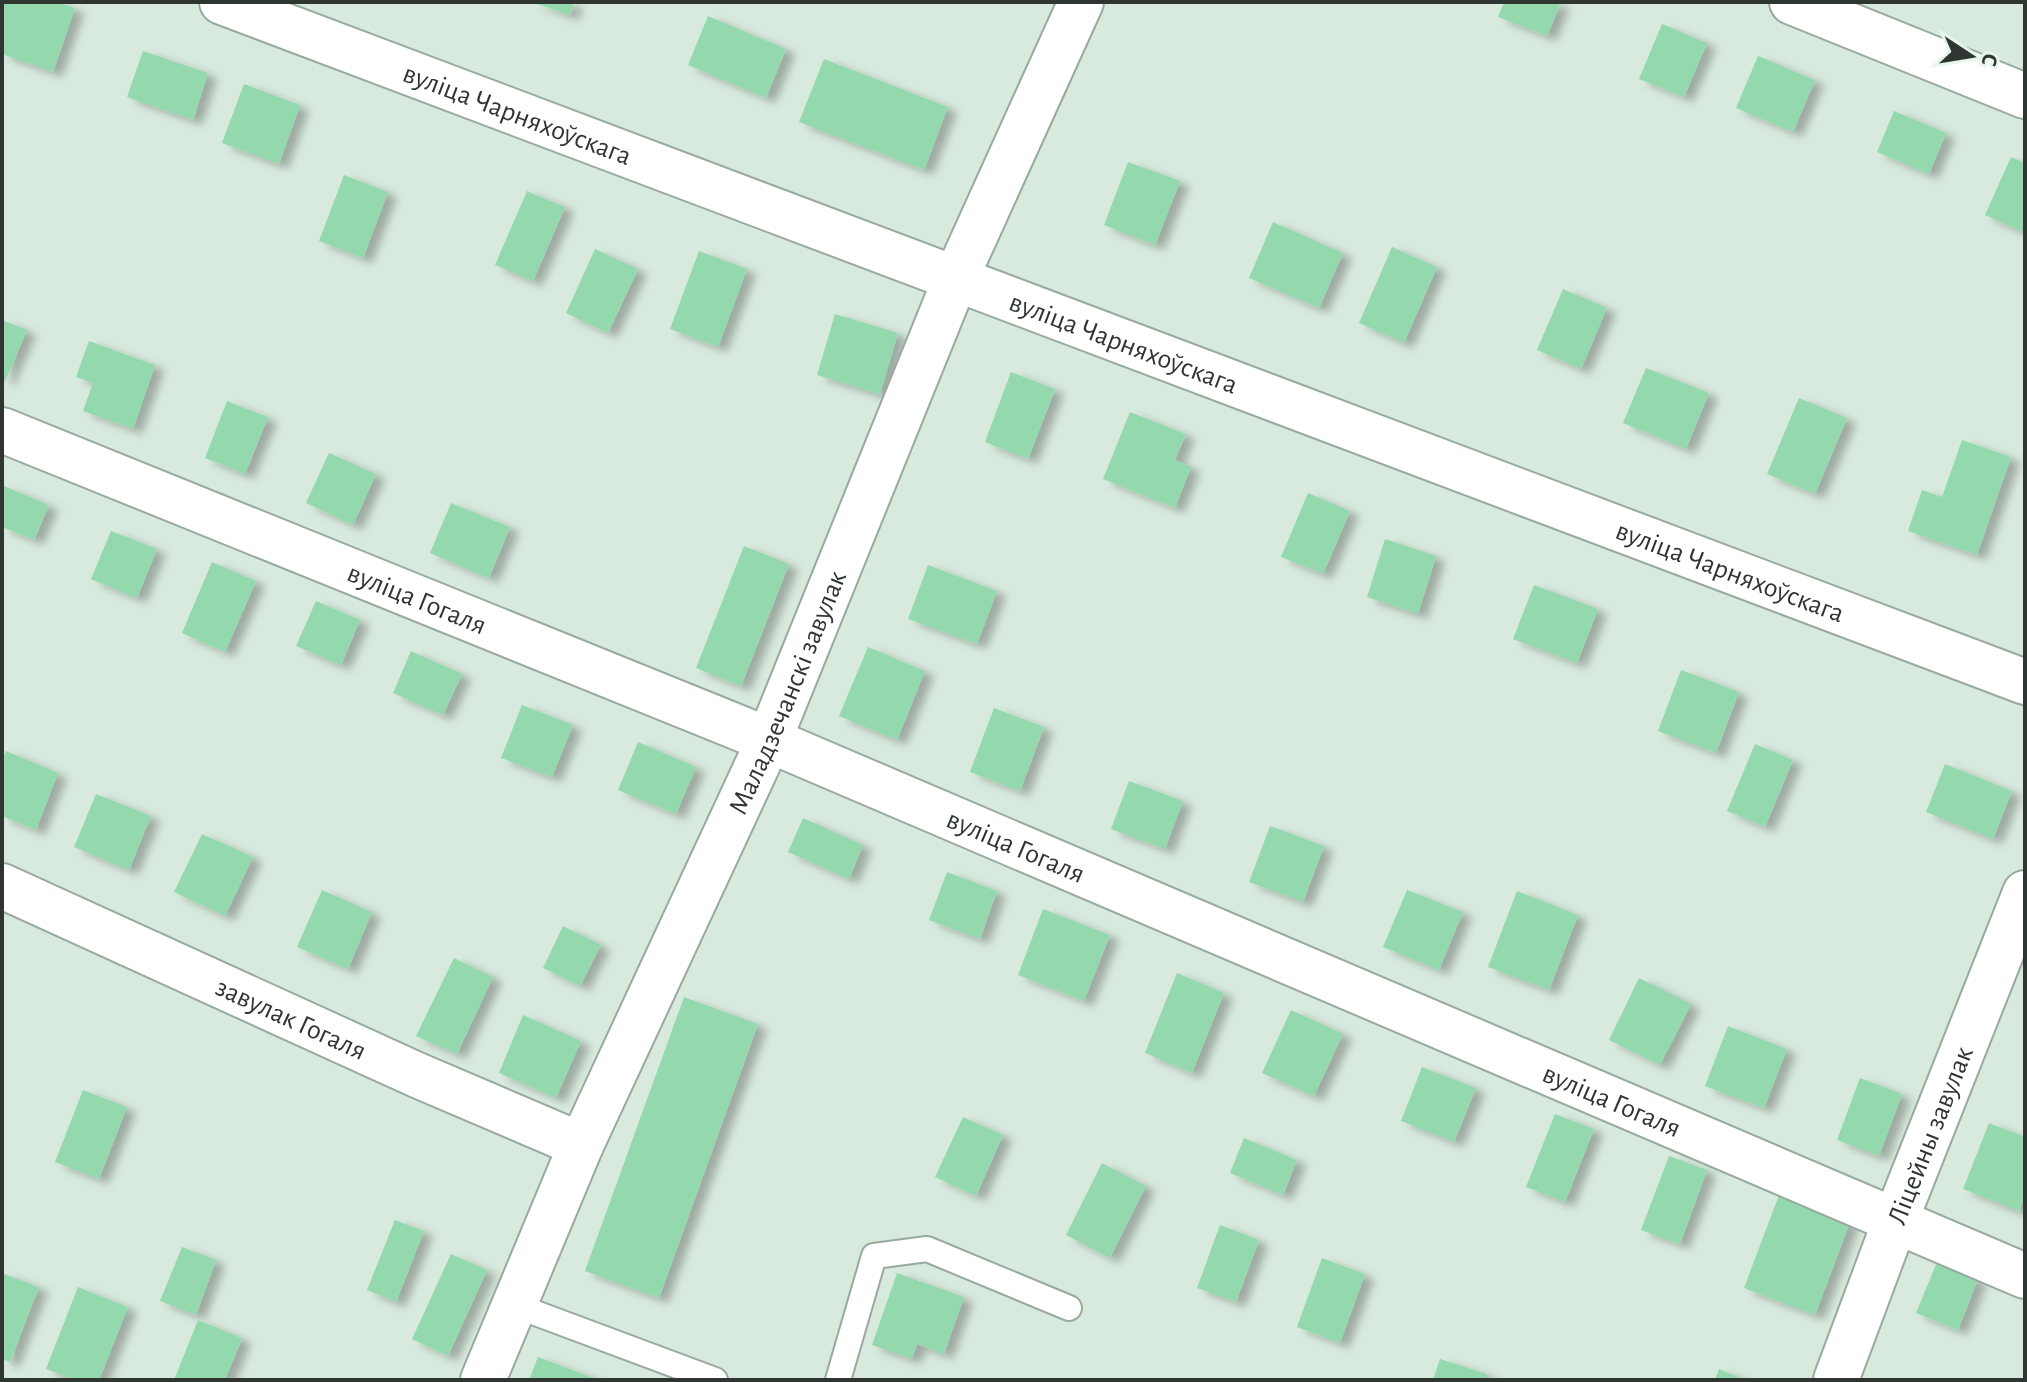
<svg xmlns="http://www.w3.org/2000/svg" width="2027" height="1382" font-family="'Alegreya Sans',sans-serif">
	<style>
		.building { fill: #93d9ad; filter: url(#shadow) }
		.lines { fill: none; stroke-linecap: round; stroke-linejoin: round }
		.lane-casing { stroke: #98a99e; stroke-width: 28 }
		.street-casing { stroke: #98a99e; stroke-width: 48 }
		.primary-casing { stroke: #98a99e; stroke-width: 48 }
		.lane { stroke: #fff; stroke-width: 24 }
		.street { stroke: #fff; stroke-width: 44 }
		.primary { stroke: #fff; stroke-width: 44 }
		.labels { text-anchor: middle; stroke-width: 8; stroke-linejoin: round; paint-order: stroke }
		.street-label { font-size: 28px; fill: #2f3631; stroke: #e5f6ea }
	</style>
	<defs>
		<filter id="shadow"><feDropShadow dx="9" dy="5" stdDeviation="4" flood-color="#0004"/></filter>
	</defs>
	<rect width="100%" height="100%" fill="#d8e9dd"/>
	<!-- building -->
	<g class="building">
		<path d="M2 2H57L75 8 53 72 2 54Z"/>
		<path d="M531 2H574L570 15Z"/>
		<path d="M1504 2H1561L1547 36 1498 17Z"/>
		<path d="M708 16 786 49 766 98 688 65Z"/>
		<path d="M1662 24 1707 43 1684 97 1639 79Z"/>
		<path d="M143 51 208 73 193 120 127 97Z"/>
		<path d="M1758 56 1815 80 1793 132 1736 108Z"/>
		<path d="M824 59 948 107 924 170 799 122Z"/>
		<path d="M244 84 300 105 279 164 222 143Z"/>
		<path d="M1894 111 1946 133 1929 174 1877 152Z"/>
		<path d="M2011 157 2025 163V233L1985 215Z"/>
		<path d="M1128 162 1180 181 1155 245 1104 225Z"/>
		<path d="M344 175 388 192 363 258 319 241Z"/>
		<path d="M527 191 565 207 533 281 495 265Z"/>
		<path d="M1273 222 1343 253 1319 308 1249 278Z"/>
		<path d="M1392 247 1437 267 1404 343 1359 323Z"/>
		<path d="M595 249 638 269 608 333 566 313Z"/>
		<path d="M699 251 747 269 718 347 670 329Z"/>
		<path d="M1563 289 1607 308 1581 369 1537 350Z"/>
		<path d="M835 314 898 333 880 394 817 375Z"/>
		<path d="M2 320 27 330 5 381 2 380Z"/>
		<path d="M89 341 155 365 133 429 83 411 93 383 76 377Z"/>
		<path d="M1646 368 1709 393 1686 449 1623 423Z"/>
		<path d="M1011 372 1055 389 1028 459 985 442Z"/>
		<path d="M1799 398 1847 418 1815 494 1767 474Z"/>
		<path d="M227 401 268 417 245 474 205 458Z"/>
		<path d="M1130 412 1186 434 1175 460 1191 467 1175 508 1103 479Z"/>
		<path d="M1962 440 2011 457 1977 555 1908 531 1922 490 1942 497Z"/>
		<path d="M329 453 376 474 353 525 306 503Z"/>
		<path d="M4 486 49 505 34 540 2 527V492Z"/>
		<path d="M1308 493 1350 511 1323 574 1281 557Z"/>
		<path d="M451 503 510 527 489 578 430 553Z"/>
		<path d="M111 531 157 549 137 598 91 579Z"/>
		<path d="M1385 539 1436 556 1418 614 1367 597Z"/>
		<path d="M744 546 789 564 741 686 696 668Z"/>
		<path d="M212 562 256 581 225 652 182 633Z"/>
		<path d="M928 565 997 591 977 644 908 619Z"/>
		<path d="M1534 585 1598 609 1577 663 1513 639Z"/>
		<path d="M316 601 360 620 341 665 296 646Z"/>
		<path d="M868 647 925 671 897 740 839 716Z"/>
		<path d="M411 651 462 674 443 715 393 693Z"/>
		<path d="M1681 670 1739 692 1716 753 1658 731Z"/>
		<path d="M522 705 573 725 552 777 501 758Z"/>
		<path d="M994 708 1044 727 1020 791 970 772Z"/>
		<path d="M638 742 696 767 676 814 618 790Z"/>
		<path d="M1755 744 1793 760 1765 827 1727 811Z"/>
		<path d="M6 751 58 773 36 830 2 816V761Z"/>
		<path d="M1945 764 2012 791 1993 839 1926 812Z"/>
		<path d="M1129 781 1183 801 1165 849 1111 829Z"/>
		<path d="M96 794 151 816 129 870 74 847Z"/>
		<path d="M803 818 863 845 849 879 788 852Z"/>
		<path d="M1270 826 1324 846 1303 902 1249 882Z"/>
		<path d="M202 834 253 857 225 916 174 892Z"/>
		<path d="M947 872 997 891 980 939 929 920Z"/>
		<path d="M322 890 372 912 348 969 297 947Z"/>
		<path d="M1407 890 1463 912 1439 970 1383 947Z"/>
		<path d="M1517 891 1578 915 1549 990 1488 967Z"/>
		<path d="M1043 909 1110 935 1084 1001 1018 975Z"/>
		<path d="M563 926 601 945 580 986 543 968Z"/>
		<path d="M454 958 493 977 457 1054 416 1036Z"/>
		<path d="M1177 973 1224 993 1192 1073 1145 1053Z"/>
		<path d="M1639 978 1691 1004 1660 1065 1609 1040Z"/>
		<path d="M684 997 758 1024 659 1298 585 1271Z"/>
		<path d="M1291 1010 1343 1034 1314 1096 1262 1073Z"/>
		<path d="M523 1015 581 1041 556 1098 499 1073Z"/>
		<path d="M1728 1026 1787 1049 1764 1108 1705 1086Z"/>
		<path d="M1422 1067 1476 1088 1454 1142 1401 1121Z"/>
		<path d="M1860 1078 1902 1094 1879 1156 1837 1140Z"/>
		<path d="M83 1090 127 1107 99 1179 55 1162Z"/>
		<path d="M1555 1114 1594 1129 1565 1202 1526 1187Z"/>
		<path d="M963 1117 1003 1135 976 1196 935 1177Z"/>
		<path d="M1989 1123 2025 1137V1196L2019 1211 1963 1189Z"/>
		<path d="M1244 1138 1297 1160 1283 1195 1230 1173Z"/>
		<path d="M1669 1156 1707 1170 1680 1244 1641 1230Z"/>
		<path d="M1102 1163 1146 1186 1110 1258 1066 1235Z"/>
		<path d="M1779 1195 1850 1222 1815 1315 1744 1288Z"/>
		<path d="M395 1220 424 1231 396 1302 367 1290Z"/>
		<path d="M1220 1225 1259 1240 1236 1302 1197 1288Z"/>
		<path d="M182 1247 216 1260 196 1315 160 1301Z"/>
		<path d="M451 1254 487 1270 448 1356 412 1339Z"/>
		<path d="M1322 1258 1365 1274 1340 1343 1297 1327Z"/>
		<path d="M1937 1262 1978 1279 1958 1330 1916 1313Z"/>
		<path d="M2 1273 39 1287 10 1362 2 1359Z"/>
		<path d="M897 1273 964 1297 944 1354 917 1344 912 1359 872 1345Z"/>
		<path d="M78 1287 128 1307 99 1380H75L46 1369Z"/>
		<path d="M198 1320 242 1338 225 1380H174Z"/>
		<path d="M538 1357 599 1380H529Z"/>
		<path d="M1440 1359 1487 1374 1485 1380H1433Z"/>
		<path d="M1719 1369 1746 1380H1715Z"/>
	</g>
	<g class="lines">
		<!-- lane casing -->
		<g class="lane-casing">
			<g id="lane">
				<path d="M514 1305 715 1380"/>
				<path d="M838 1380 874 1256 927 1249 1069 1308"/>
			</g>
		</g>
		<!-- street casing -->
		<g class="street-casing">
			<g id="street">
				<path d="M1792 2 2025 96"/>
				<path id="s1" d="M2 430 769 740 2025 1276"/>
				<path id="s2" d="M2 886 417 1075 581 1145"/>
				<path id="s3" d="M483 1380 581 1145 769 740 956 278 1081 2"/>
				<path id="s4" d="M1836 1380 1896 1219 2025 893"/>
			</g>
		</g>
		<!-- primary casing -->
		<g class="primary-casing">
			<g id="primary">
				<path id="s5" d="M222 2 2025 682"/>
			</g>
		</g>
		<!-- lane -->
		<use href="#lane" class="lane"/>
		<!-- street -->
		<use href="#street" class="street"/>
		<!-- primary -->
		<use href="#primary" class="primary"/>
	</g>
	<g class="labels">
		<!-- street labels -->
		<g class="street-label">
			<text dy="10" stroke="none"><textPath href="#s5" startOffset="316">вуліца Чарняхоўскага</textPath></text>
			<text dy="10" stroke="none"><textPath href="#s5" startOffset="964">вуліца Чарняхоўскага</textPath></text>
			<text dy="10" stroke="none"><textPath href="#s5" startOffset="1612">вуліца Чарняхоўскага</textPath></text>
			<text dy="10" stroke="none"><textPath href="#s1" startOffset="448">вуліца Гогаля</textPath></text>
			<text dy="10" stroke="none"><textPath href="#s3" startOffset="752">Маладзечанскі завулак</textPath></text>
			<text dy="10" stroke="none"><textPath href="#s1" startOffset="1096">вуліца Гогаля</textPath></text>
			<text dy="10" stroke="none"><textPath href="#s2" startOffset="318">завулак Гогаля</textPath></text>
			<text dy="10" stroke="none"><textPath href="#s1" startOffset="1744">вуліца Гогаля</textPath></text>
			<text dy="10" stroke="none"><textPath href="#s4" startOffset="262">Ліцейны завулак</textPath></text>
		</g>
	</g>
	<!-- border -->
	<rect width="2027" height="1382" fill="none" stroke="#2f3631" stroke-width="8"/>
	<!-- north arrow -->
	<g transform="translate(1971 56) rotate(102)" stroke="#e5f6ea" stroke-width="6" paint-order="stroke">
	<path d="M0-6L14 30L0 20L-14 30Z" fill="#2f3631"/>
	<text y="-12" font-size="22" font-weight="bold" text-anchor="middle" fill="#2f3631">С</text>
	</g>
</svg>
